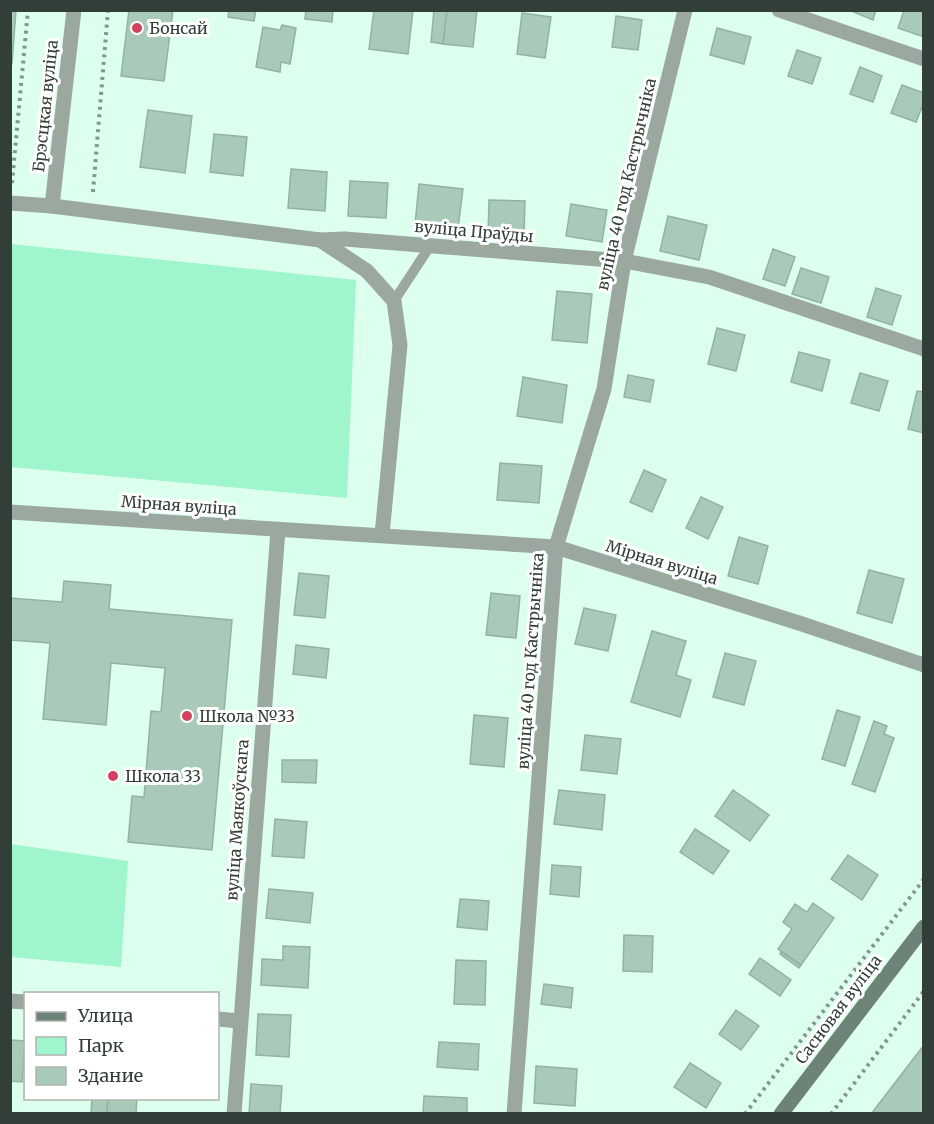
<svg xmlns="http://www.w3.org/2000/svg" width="934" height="1124" font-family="Merriweather,serif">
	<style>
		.green { fill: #9ff6cd }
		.building { fill: #a9cab9; stroke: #92b3a2; stroke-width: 1.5 }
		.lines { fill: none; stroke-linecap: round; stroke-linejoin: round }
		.path { stroke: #80978b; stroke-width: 4; stroke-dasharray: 3 4.5; stroke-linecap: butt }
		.lane { stroke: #9aa8a0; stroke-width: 10 }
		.street { stroke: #9aa8a0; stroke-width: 15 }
		.secondary { stroke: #6e8378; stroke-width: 15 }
		.poi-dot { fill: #d2425f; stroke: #fff; stroke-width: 2 }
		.labels { text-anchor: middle; stroke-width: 6; stroke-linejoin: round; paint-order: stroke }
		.poi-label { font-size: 16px; fill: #323f38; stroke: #fff; text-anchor: start }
		.street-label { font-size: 16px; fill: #323f38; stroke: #fff }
	</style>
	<rect width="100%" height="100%" fill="#ddffed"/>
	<!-- green -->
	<g class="green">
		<path d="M11 244 356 280 347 498 11 467Z"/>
		<path d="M11 844 128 861 121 967 11 957Z"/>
	</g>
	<!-- building -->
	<g class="building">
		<path d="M10 10H16L12 64H10Z"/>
		<path d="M129 10H173L164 81 121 76Z"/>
		<path d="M229 10H256L254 21 228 17Z"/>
		<path d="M306 10H333L332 22 305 19Z"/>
		<path d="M374 10H413L408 54 369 49Z"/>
		<path d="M434 10H447L443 44 431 42Z"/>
		<path d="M447 10H477L473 47 443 44Z"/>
		<path d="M849 10H876L873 20Z"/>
		<path d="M904 10H924V37L898 28Z"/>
		<path d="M522 13 551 17 545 58 517 54Z"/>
		<path d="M616 16 642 20 638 50 612 47Z"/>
		<path d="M282 25 296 28 290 64 281 62 280 72 256 67 263 27 280 30Z"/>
		<path d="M717 28 751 37 744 64 710 55Z"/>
		<path d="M797 50 821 58 812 84 788 76Z"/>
		<path d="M860 67 882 76 873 102 850 94Z"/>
		<path d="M902 85 924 93V102L916 122 891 113Z"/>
		<path d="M148 110 192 116 185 173 140 167Z"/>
		<path d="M214 134 247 137 243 176 210 172Z"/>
		<path d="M291 169 327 172 325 211 288 208Z"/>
		<path d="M350 181 388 183 386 218 348 216Z"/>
		<path d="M419 184 463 189 458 228 415 224Z"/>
		<path d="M489 200 525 201 524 236H488Z"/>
		<path d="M571 204 607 210 602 242 566 236Z"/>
		<path d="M668 216 707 225 699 260 660 251Z"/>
		<path d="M773 249 795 257 785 286 763 279Z"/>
		<path d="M801 268 829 277 821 303 792 294Z"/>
		<path d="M876 288 901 296 892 325 867 317Z"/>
		<path d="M557 291 592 294 587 343 552 340Z"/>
		<path d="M717 328 745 335 736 371 708 364Z"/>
		<path d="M799 352 830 360 822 391 791 382Z"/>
		<path d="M860 373 888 381 879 411 851 403Z"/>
		<path d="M628 375 654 380 650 402 624 397Z"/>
		<path d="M523 377 567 385 562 423 517 416Z"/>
		<path d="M917 391 924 392V433L908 429Z"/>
		<path d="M500 463 542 466 539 503 497 500Z"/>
		<path d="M644 470 666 480 652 512 630 502Z"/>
		<path d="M701 497 723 507 708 539 686 528Z"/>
		<path d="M739 537 768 546 758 584 728 576Z"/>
		<path d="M869 570 904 579 892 623 857 613Z"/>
		<path d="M299 573 329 576 325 618 294 615Z"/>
		<path d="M64 581 111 585 109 609 232 620 212 850 128 842 132 796 144 797 151 711 161 712 165 668 111 663 106 725 43 719 50 643 10 640V598L62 602Z"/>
		<path d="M491 593 520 596 516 638 486 635Z"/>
		<path d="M584 608 616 615 608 651 575 644Z"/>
		<path d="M652 631 686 641 676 675 691 680 680 717 631 702Z"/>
		<path d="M296 645 329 649 326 678 293 674Z"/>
		<path d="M725 653 756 661 744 705 713 697Z"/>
		<path d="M837 710 860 717 845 766 822 759Z"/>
		<path d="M474 715 508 718 504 767 470 764Z"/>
		<path d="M874 721 887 726 884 734 894 738 875 792 852 784Z"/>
		<path d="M585 735 621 739 617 774 581 770Z"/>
		<path d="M282 760H317L316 783 282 782Z"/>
		<path d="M559 790 605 795 602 830 554 824Z"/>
		<path d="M733 790 769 815 750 841 715 816Z"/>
		<path d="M275 819 307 822 304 858 272 856Z"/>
		<path d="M695 829 729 851 713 874 680 852Z"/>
		<path d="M848 855 878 875 862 900 831 879Z"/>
		<path d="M552 865 581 867 579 897 550 894Z"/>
		<path d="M269 889 313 893 310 923 266 918Z"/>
		<path d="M460 899 489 901 487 930 457 927Z"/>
		<path d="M813 903 834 918 801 965 778 949 792 929 783 922 795 904 807 912Z"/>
		<path d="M624 935 653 936 652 972 623 971Z"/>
		<path d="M283 946 310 947 308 988 261 985 262 959 283 960Z"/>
		<path d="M781 952 801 965 799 968 780 954Z"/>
		<path d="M760 958 791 980 780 996 749 974Z"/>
		<path d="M456 960 486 961 485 1005 454 1004Z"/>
		<path d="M544 984 573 988 571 1008 541 1004Z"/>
		<path d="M736 1010 759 1026 741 1050 719 1034Z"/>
		<path d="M258 1014 291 1015 289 1057 256 1055Z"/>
		<path d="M10 1040 25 1041 22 1082 10 1081Z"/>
		<path d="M439 1042 479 1044 478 1070 437 1067Z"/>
		<path d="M924 1045V1114H871Z"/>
		<path d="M690 1063 721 1083 706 1108 674 1087Z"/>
		<path d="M536 1066 577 1069 575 1106 534 1103Z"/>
		<path d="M251 1084 282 1086 280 1114H249Z"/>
		<path d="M424 1096 467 1098V1114H423Z"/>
		<path d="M92 1098H108L107 1114H91Z"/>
		<path d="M108 1098H137L136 1114H107Z"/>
	</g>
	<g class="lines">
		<!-- path -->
		<g class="path">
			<path d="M12 183 28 10"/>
			<path d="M93 192 108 10"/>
			<path d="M745 1114 924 879"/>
			<path d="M831 1114 924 991"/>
		</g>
		<!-- lane -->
		<path class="lane" d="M394 301 430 246"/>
		<!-- street -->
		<g class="street">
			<path d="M779 10 924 59"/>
			<path d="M10 203 52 206 320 240 345 239 624 261 709 277 924 349"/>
			<path d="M52 206 74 10"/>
			<path d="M320 240 367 271 394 301 400 345 382 535"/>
			<path d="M10 512 556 547 799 623 924 665"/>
			<path d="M10 1001 26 1002"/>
			<path d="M218 1019 240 1021"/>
			<path d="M234 1114 278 530"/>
			<path d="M514 1114 556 547 604 389 624 261 685 10"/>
		</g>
		<!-- secondary -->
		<path class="secondary" d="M781 1114 924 927"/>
	</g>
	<!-- markers -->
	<g class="poi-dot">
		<circle cx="137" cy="28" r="6"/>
		<circle cx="187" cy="716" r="6"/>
		<circle cx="113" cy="776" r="6"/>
	</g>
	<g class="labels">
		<!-- poi labels -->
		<g class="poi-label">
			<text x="149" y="34">Бонсай</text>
			<text x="199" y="722">Школа №33</text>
			<text x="125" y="782">Школа 33</text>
		</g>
		<!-- street labels -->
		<g class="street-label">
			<text transform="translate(45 106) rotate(-84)" y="6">Брэсцкая вуліца</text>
			<text transform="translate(626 184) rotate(-77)" y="6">вуліца 40 год Кастрычніка</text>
			<text transform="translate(474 231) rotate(5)" y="6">вуліца Праўды</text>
			<text transform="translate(179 505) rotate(4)" y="6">Мірная вуліца</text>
			<text transform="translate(662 562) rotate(17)" y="6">Мірная вуліца</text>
			<text transform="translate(530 661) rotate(-86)" y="6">вуліца 40 год Кастрычніка</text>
			<text transform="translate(237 820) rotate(-86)" y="6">вуліца Маякоўскага</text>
			<text transform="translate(838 1009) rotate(-53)" y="6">Сасновая вуліца</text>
		</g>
	</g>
	<!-- border -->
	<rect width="934" height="1124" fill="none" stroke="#323f38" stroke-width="24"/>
	<!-- legend -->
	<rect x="24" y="992" width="195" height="108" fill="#ffffff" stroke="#adb2af" stroke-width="1.5"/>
	<rect x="36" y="1012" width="30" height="9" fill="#6e8378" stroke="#adb2af" stroke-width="1.5"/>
	<text x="78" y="1022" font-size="18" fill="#323f38">Улица</text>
	<rect x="36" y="1037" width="30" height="18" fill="#9ff6cd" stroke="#adb2af" stroke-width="1.5"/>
	<text x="78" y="1052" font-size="18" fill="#323f38">Парк</text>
	<rect x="36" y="1067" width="30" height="18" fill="#a9cab9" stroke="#adb2af" stroke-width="1.5"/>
	<text x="78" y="1082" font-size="18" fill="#323f38">Здание</text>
</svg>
